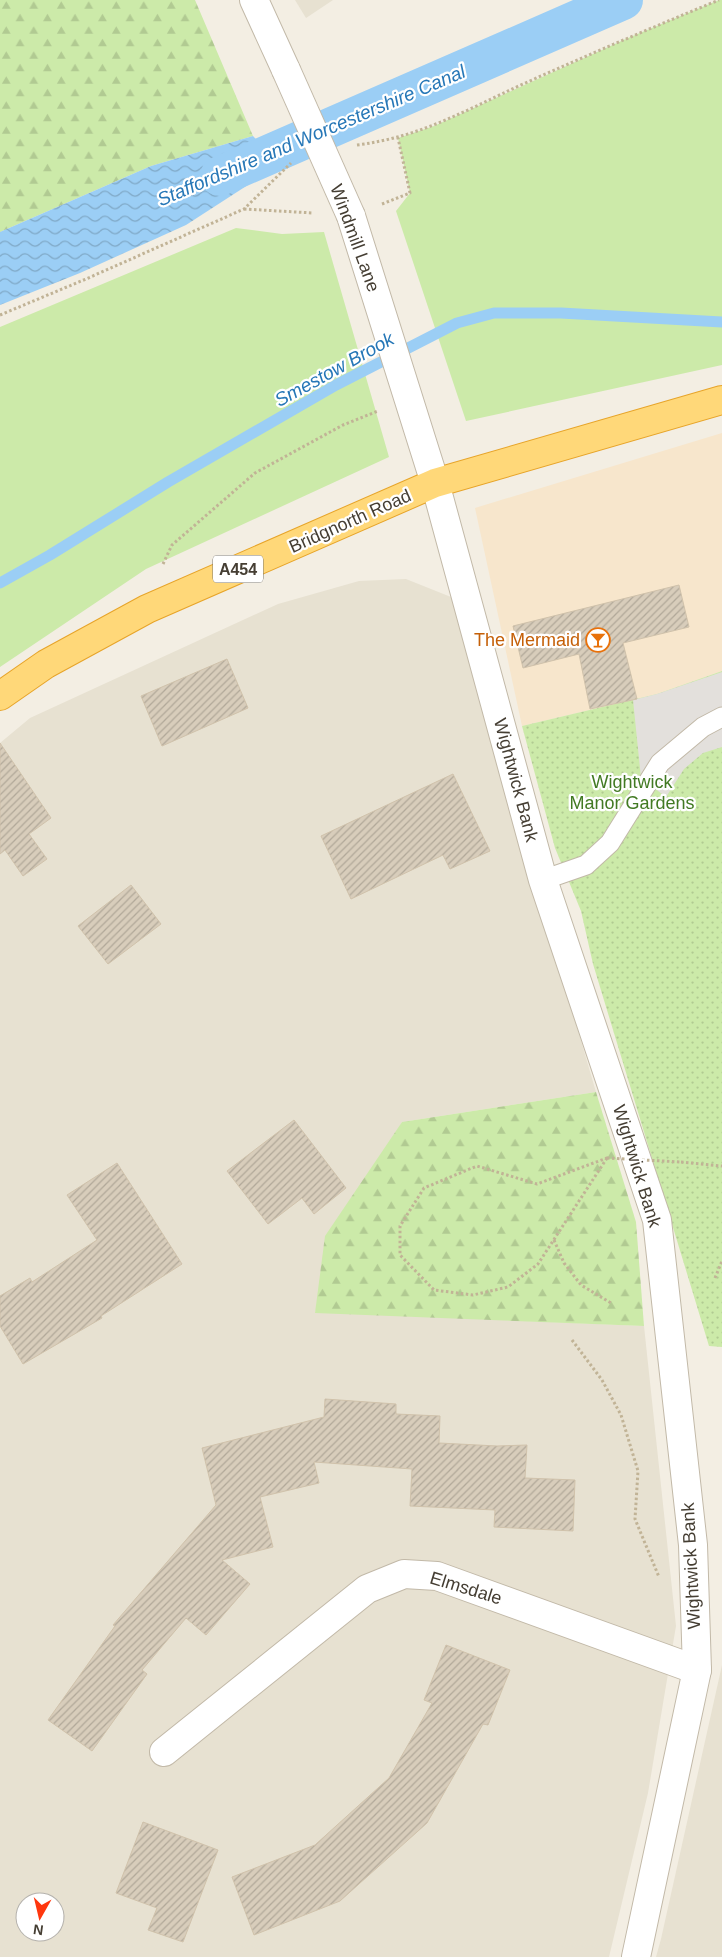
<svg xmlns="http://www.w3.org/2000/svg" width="722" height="1957" font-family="Helvetica,sans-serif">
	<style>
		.residential { fill: #e7e1d1; fill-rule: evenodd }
		.commercial { fill: #f7e6cc }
		.green { fill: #cceaa9 }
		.forest { fill: url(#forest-firs) }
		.garden { fill: url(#garden-dots) }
		.parking { fill: #e3e0dc }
		.water { fill: url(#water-waves) }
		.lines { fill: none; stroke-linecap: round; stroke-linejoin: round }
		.stream { stroke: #9bcef5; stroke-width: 11 }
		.canal { stroke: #9bcef5; stroke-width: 40 }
		.building { fill: url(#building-hatch); stroke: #d0c2ab }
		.service-casing { stroke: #c2b9a8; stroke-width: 21 }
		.minor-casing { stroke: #c2b9a8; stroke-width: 30 }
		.tertiary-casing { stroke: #c2b9a8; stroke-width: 30 }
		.trunk-casing { stroke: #e7a429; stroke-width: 30 }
		.path { stroke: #c1b396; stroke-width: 3; stroke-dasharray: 2.5 2.5; stroke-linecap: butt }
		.service { stroke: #fff; stroke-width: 19 }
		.minor { stroke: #fff; stroke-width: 28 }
		.tertiary { stroke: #fff; stroke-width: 28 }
		.trunk { stroke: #ffd879; stroke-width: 28 }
		.tertiary-bridge-casing { stroke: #c2b9a8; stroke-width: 30; stroke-linecap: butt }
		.path-bridge { stroke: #c1b396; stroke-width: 3; stroke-dasharray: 2.5 2.5; stroke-linecap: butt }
		.tertiary-bridge { stroke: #fff; stroke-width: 28 }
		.labels { text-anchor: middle; stroke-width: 4.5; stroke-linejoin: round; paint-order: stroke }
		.shield { fill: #fff; stroke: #7d7870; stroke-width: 1 }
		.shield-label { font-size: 16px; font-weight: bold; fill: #453e33 }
		.street-label { font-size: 18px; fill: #453e33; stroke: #fff }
		.food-label { font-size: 18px; fill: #c56008; stroke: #fff; text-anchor: end }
		.park-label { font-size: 18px; fill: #427a23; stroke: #fff }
		.water-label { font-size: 19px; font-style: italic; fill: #2677b7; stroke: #fff }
	</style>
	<defs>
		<pattern id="forest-firs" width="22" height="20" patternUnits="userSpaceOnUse" patternTransform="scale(1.25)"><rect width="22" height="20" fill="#cceaa9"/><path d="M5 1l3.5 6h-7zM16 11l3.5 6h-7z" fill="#b1ca92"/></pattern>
		<pattern id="garden-dots" width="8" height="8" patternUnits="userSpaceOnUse" patternTransform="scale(1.25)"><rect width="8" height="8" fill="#cceaa9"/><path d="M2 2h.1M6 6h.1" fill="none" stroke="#b1ca92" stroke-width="1.8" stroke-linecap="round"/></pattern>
		<pattern id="water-waves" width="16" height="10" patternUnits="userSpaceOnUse" patternTransform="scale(1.25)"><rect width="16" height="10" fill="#9bcef5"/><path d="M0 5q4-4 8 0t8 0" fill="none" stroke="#80a9c7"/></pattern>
		<pattern id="building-hatch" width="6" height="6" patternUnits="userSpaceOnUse" patternTransform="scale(1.25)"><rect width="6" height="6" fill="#d8cdbb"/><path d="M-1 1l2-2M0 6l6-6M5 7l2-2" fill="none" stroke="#b1a899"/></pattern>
	</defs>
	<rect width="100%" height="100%" fill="#f3eee3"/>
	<!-- residential -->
	<g class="residential">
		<path d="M295 0H333L306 18Z"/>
		<path d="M406 579 451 597 596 1092 402 1122 315 1312 644 1326 676 1626 648 1793 609 1957H0V743L30 718 278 604 359 581ZM25 1902H55V1932H25Z"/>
		<path d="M722 1665V1957H656L661 1939Z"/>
	</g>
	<!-- commercial -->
	<path class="commercial" d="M722 433V671L657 694 522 726 475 508Z"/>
	<!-- green -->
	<g class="green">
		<path d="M719 0H722V365L466 421 396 211 410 193 398 138 434 126 628 38Z"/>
		<path d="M236 228 282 234 324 232 389 457 146 569 0 667V327Z"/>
	</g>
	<!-- forest -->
	<g class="forest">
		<path d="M0 0H195L253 136 151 166 0 232Z"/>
		<path d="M596 1092 636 1222 644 1326 315 1313 325 1236 402 1122Z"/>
	</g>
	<!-- garden -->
	<path class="garden" d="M722 671V1347L709 1346 593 964 581 911 555 848 522 726 657 694Z"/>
	<!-- parking -->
	<path class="parking" d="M722 672V747L703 753 684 769 666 797 641 778 633 700 657 694Z"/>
	<!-- water -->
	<path class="water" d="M253 136 279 165 186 225 80 273 0 305V232L151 166Z"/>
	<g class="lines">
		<!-- stream -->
		<path class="stream" d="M0 583 50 555 168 482 336 385 457 323 494 313H561L722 322"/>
		<!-- canal -->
		<path class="canal" d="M220 176 623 0"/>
	</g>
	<!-- building -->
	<g class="building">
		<path d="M679 585 689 627 623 643 637 699 590 709 579 654 523 668 513 626Z"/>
		<path d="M227 659 248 708 162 746 141 696Z"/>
		<path d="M0 743 51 818 29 834 47 859 23 876 5 850 0 854Z"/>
		<path d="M453 774 490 851 450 869 443 855 351 899 321 836Z"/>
		<path d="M131 885 161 924 108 964 78 926Z"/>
		<path d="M294 1120 346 1188 314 1214 302 1198 268 1224 227 1171Z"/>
		<path d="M117 1163 182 1264 101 1316 102 1318 23 1364 0 1326V1296L30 1278 32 1282 97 1240 67 1195Z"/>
		<path d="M325 1399 396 1404V1414L440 1416 439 1443 497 1446 527 1445 525 1478 575 1480 573 1531 494 1527 495 1510 410 1506 412 1469 314 1462 319 1483 260 1497 273 1547 222 1560 250 1584 206 1635 186 1618 142 1670 147 1674 92 1751 48 1720 115 1626 113 1625 216 1505 202 1448 324 1417Z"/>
		<path d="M446 1645 510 1670 488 1725 483 1724 427 1823 340 1901 254 1935 232 1877 315 1845 389 1778 432 1703 424 1700Z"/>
		<path d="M143 1822 218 1850 183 1942 148 1930 157 1908 116 1893Z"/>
	</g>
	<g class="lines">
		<!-- service casing -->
		<g class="service-casing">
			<path id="service" d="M543 880 586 865 610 843 660 763 703 727 722 717"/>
		</g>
		<!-- minor casing -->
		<g class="minor-casing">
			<path id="minor" d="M164 1752 367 1589 404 1574 437 1576 697 1670"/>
		</g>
		<!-- tertiary casing -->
		<g class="tertiary-casing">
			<g id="tertiary">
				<path d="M254 0 286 70"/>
				<path d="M351 216 435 483 543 880 657 1220 693 1545 697 1670 636 1957"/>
			</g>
		</g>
		<!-- trunk casing -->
		<g class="trunk-casing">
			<path id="trunk" d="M0 696 46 664 147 609 435 483 722 400"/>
		</g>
		<!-- path -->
		<g class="path">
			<path d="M357 145C421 137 466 110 523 84 588 55 653 27 719 0"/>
			<path d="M382 204 410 193 398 138"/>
			<path d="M244 209 313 213"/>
			<path d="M0 315 86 279 244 209 291 163"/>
			<path d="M163 564 172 545 255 473 343 425 378 411"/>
			<path d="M607 1158 538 1264 508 1287 473 1295 434 1290 400 1255V1226L424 1188 477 1166 537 1184Z"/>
			<path d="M681 1162 722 1166"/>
			<path d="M554 1240 564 1263 581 1285 611 1303"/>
			<path d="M715 1278 722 1261"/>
			<path d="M572 1340 602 1380 621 1415 638 1471 635 1519 659 1577"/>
		</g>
		<!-- service -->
		<use href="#service" class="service"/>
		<!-- minor -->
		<use href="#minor" class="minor"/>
		<!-- tertiary -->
		<use href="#tertiary" class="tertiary"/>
		<!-- trunk -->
		<use href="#trunk" class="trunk"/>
		<!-- tertiary-bridge casing -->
		<g class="tertiary-bridge-casing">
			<path id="tertiary-bridge" d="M286 70 351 216"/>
		</g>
		<!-- path-bridge -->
		<path class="path-bridge" d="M607 1158 681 1162"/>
		<!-- tertiary-bridge -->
		<use href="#tertiary-bridge" class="tertiary-bridge"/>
	</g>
	<!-- icons -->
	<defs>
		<g id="bar-ring" transform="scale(1.25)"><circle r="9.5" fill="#fff" stroke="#e8710a" stroke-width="1.5"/><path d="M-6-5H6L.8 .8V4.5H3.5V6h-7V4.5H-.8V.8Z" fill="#e8710a"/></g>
	</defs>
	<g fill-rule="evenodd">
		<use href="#bar-ring" x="598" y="640"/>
	</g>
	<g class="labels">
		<!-- shield labels -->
		<rect class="shield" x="213" y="555.5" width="50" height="27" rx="4"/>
		<g class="shield-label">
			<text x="238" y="575">A454</text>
		</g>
		<!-- street labels -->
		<g class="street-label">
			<text transform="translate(355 238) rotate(70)" y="6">Windmill Lane</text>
			<text transform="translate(350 521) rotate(-24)" y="6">Bridgnorth Road</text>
			<text transform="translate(516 780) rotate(75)" y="6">Wightwick Bank</text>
			<text transform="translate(637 1166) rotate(73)" y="6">Wightwick Bank</text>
			<text transform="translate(691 1566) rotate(-93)" y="6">Wightwick Bank</text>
			<text transform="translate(466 1588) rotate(17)" y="6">Elmsdale</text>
		</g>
		<!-- food labels -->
		<g class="food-label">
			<text x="580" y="646">The Mermaid</text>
		</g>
		<!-- park labels -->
		<g class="park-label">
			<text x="632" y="788">Wightwick<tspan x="632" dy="21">Manor Gardens</tspan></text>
		</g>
		<!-- water labels -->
		<g class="water-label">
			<text transform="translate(311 135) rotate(-23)" y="7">Staffordshire and Worcestershire Canal</text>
			<text transform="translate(334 369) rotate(-29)" y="7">Smestow Brook</text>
		</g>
	</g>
	<!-- north arrow -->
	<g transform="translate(40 1917) rotate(188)"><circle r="24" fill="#ffffff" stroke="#b5b2ad"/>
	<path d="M0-4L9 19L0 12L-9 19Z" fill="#ff370e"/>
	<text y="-8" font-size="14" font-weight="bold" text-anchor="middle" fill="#453e33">N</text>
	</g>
</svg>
